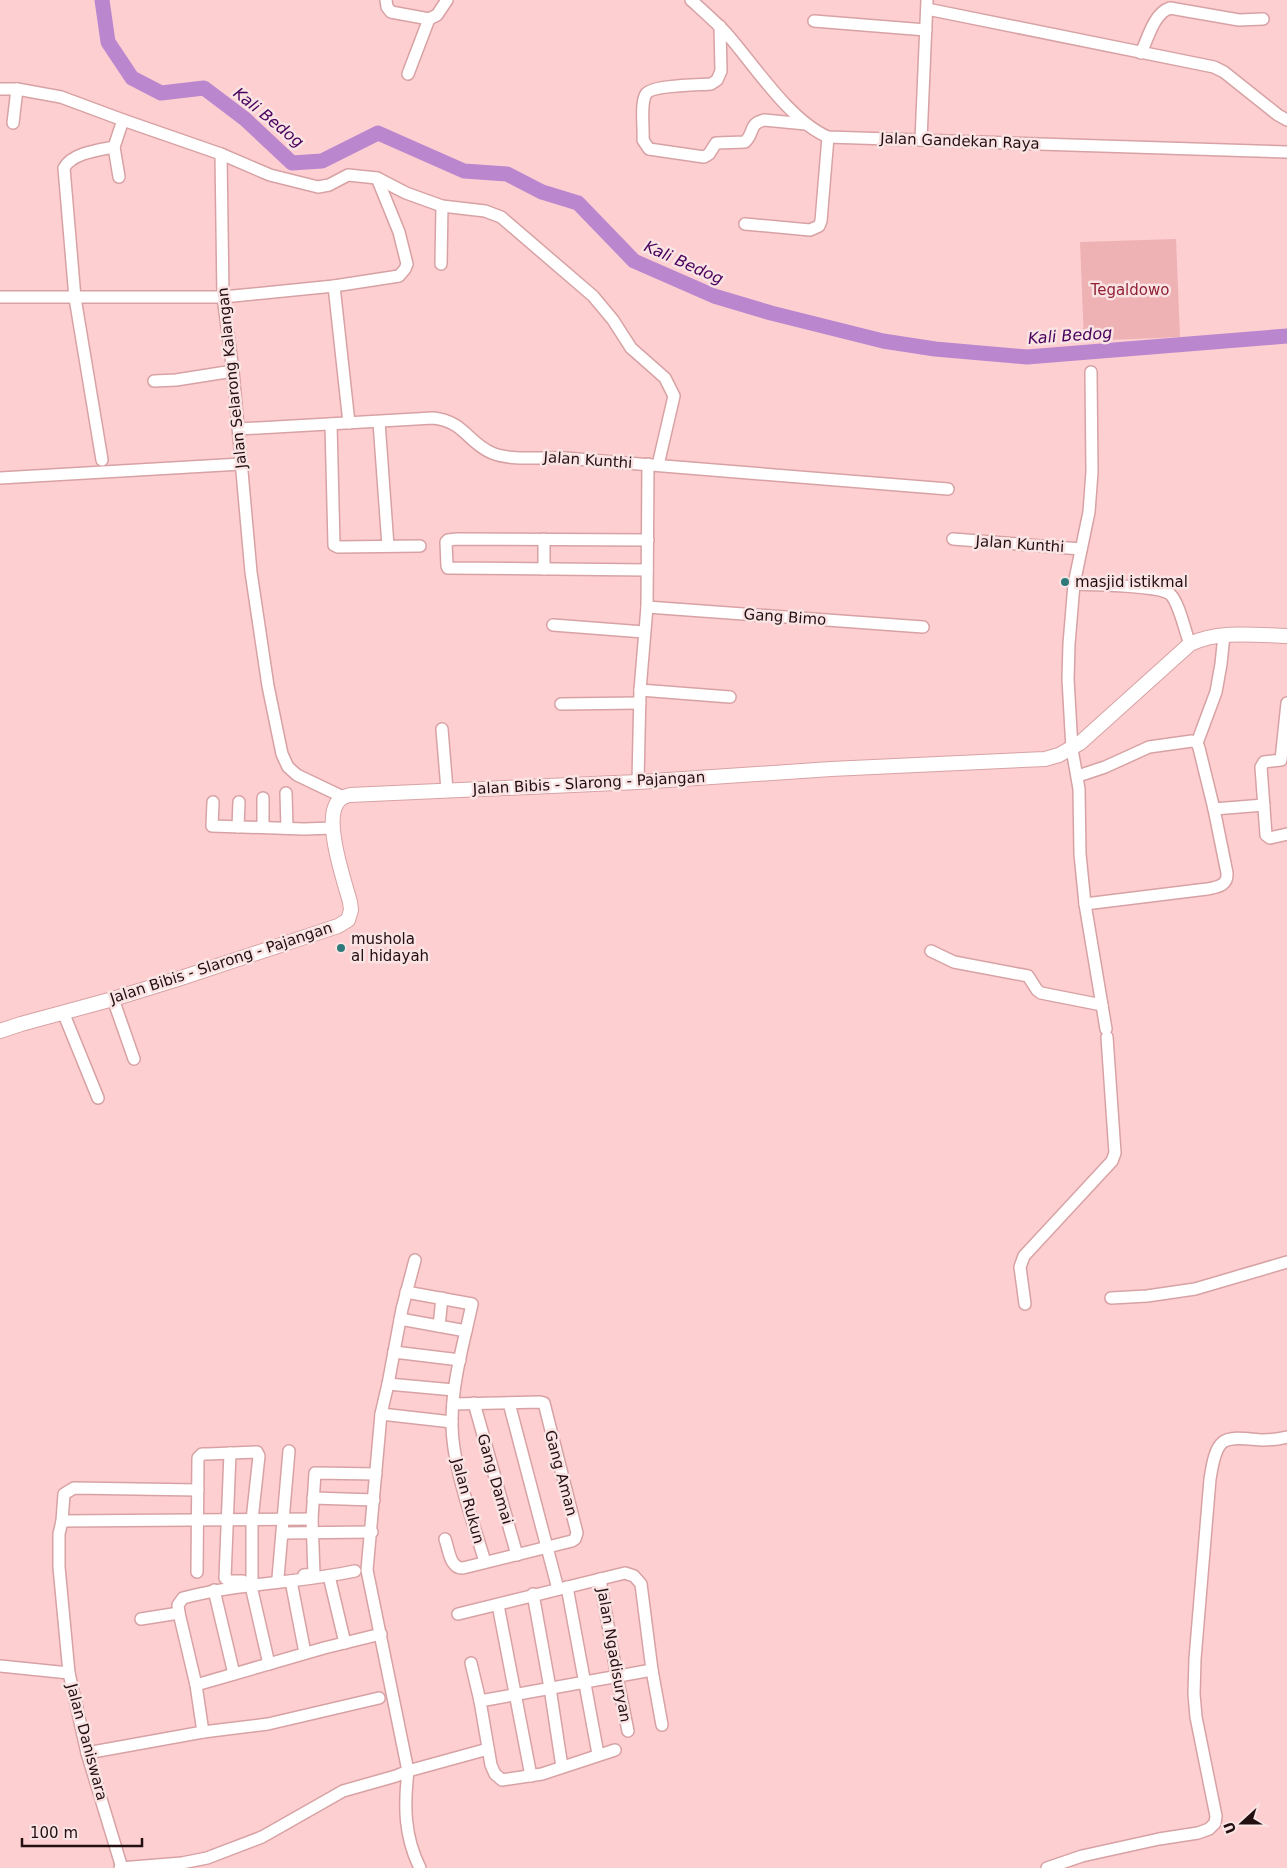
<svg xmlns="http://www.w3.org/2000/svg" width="1287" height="1868" font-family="'DejaVu Sans',sans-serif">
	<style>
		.green { fill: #eeb1b4 }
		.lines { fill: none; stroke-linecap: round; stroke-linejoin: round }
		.river { stroke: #ba87cf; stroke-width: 15 }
		.minor-casing { stroke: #d8a2a4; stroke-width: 14 }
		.major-casing { stroke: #d8a2a4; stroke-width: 16 }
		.minor { stroke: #fff; stroke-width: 11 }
		.major { stroke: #fff; stroke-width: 14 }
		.poi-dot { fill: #30797a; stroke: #fae3e3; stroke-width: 2 }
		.labels { text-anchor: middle; stroke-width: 5; stroke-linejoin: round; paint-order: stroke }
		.street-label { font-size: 15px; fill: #220f11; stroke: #fae3e3 }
		.park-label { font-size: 15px; fill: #912236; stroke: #fae3e3 }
		.poi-label { font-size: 15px; fill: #220f11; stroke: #fae3e3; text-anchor: start }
		.water-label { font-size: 16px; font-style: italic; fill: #48015d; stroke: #fae3e3 }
	</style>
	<rect width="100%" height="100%" fill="#fdcfd1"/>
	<!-- green -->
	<path class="green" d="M1176 239 1180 337 1084 341 1080 242Z"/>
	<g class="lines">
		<!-- river -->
		<path class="river" d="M102 0 108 42 132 78 161 93 204 88 245 119 292 163 322 161 378 133 464 171 507 174 542 192 578 203 634 261 714 296 771 313 883 341 935 349 1027 357 1287 336"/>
		<!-- minor casing -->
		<g class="minor-casing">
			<g id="minor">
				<path d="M386 0 387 7 391 12 429 19 437 15 447 0"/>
				<path d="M691 0C703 11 716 22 727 34 755 66 790 121 828 137L1287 152"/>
				<path d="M927 9 1214 67 1224 72 1278 115 1287 120"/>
				<path d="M814 21 926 30"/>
				<path d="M720 26 721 71 717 80 711 84C699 85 652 85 646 94 640 103 644 129 643 140L649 149 704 157 709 154 716 143 745 142C755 133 748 124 764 120L806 124"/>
				<path d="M1141 53C1148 38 1154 13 1170 8L1239 20 1263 19"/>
				<path d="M408 74 429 19"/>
				<path d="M0 89H17L61 97 123 120 221 154 223 297 233 371 251 572 268 686 282 754 288 767 297 775 343 797"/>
				<path d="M13 123 17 89"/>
				<path d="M921 140 927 0"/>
				<path d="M221 154 270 175 318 187 329 185 348 175 377 178 406 193 442 206 485 211 501 217 593 296 613 320 631 348 665 378 674 396 658 465"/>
				<path d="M119 177 114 147 123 120"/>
				<path d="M745 224 810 230 819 226 821 221 828 137"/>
				<path d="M441 264 442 206"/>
				<path d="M334 286 399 276 405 269 407 264 399 232 377 178"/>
				<path d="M0 297H223L334 286 349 423"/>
				<path d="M1091 372 1092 472 1089 512 1074 584 1069 644 1068 679 1072 749 1079 789 1080 854 1085 904 1106 1029"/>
				<path d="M154 381 176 380 233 371"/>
				<path d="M379 422 388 546"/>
				<path d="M331 424 334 545 338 547 420 546"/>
				<path d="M239 429 433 418C464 421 468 443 492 453 511 461 544 457 565 458L948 489"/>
				<path d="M102 460 75 298 64 168C72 153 99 150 114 147"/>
				<path d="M0 478 241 464"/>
				<path d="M953 539 1081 549"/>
				<path d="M544 569V539"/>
				<path d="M647 570 448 568 447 566 446 542 448 540 457 539 648 540"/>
				<path d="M1074 584C1092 585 1158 585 1170 594 1179 602 1185 632 1190 644"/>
				<path d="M647 607 923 627"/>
				<path d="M553 625 644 632"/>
				<path d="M640 690 730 697"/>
				<path d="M1287 703 1281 760 1264 762 1261 767 1266 835 1270 838 1287 834"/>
				<path d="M561 704 640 703"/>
				<path d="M442 729 447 790"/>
				<path d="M1197 743 1216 692 1221 664 1224 635"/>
				<path d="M1078 776 1105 767 1149 747 1192 741 1197 743 1199 748 1214 809 1264 805"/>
				<path d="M638 782 640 690 647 607 648 464"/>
				<path d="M286 793 287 828"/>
				<path d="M213 802 212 826 304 829 333 828"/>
				<path d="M238 827 239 802"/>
				<path d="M263 827V798"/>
				<path d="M1085 904 1207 889C1217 887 1228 886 1227 873L1214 809"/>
				<path d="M931 951 954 962 1028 976 1037 990 1041 993 1102 1005"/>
				<path d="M113 999 134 1059"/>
				<path d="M63 1012 98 1098"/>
				<path d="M415 1260 402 1309 388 1384 381 1414 367 1570 408 1771 488 1749"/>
				<path d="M406 1292 472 1304C464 1342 452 1382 452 1421 451 1463 473 1521 485 1562"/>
				<path d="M1111 1298 1147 1296 1195 1289 1287 1262"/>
				<path d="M1025 1304 1020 1267 1024 1256 1112 1161 1115 1153 1107 1037"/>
				<path d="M400 1319 466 1331"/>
				<path d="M439 1326 442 1298"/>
				<path d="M394 1352 460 1360"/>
				<path d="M388 1384 454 1390"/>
				<path d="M474 1403 517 1555"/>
				<path d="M509 1403 558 1589"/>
				<path d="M381 1414 452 1422"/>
				<path d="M230 1453 225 1578 229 1581H243"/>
				<path d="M313 1498 374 1500"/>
				<path d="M62 1521 312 1519"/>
				<path d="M283 1533 372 1532"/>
				<path d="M445 1539C449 1550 450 1569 463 1568L572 1541 575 1539 577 1533 544 1403 540 1402 453 1404"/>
				<path d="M197 1572 198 1458 202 1454H208L257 1452 259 1456 252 1520V1581"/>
				<path d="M304 1575 314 1574 312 1519 315 1473 376 1474"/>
				<path d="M329 1576 345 1643"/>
				<path d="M278 1578 289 1451"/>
				<path d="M600 1579 617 1677 628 1731"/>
				<path d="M291 1581 305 1653"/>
				<path d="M251 1586 269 1664"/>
				<path d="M567 1587 598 1754"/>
				<path d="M214 1590 234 1674"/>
				<path d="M533 1594 550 1688 562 1767"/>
				<path d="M498 1605 531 1776"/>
				<path d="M458 1614 625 1573 634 1576 641 1584 652 1670 480 1701 491 1765 495 1774 502 1780 542 1774 615 1750"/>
				<path d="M141 1619 179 1613"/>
				<path d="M471 1663 480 1701"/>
				<path d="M0 1666 69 1673"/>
				<path d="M652 1670 662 1725"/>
				<path d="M196 1685 324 1648 381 1634"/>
				<path d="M203 1732 268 1724 379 1698"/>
				<path d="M87 1753 203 1732 196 1685 179 1613 178 1605 183 1598C239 1583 298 1583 355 1571"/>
				<path d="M408 1771C404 1805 404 1836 420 1868"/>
				<path d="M120 1868 182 1863 207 1858 262 1837 343 1791 396 1776 408 1771"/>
				<path d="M122 1868 87 1753 69 1673 59 1567V1534L62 1521 64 1494 74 1488 198 1490"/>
				<path d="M1047 1868 1082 1856 1159 1839 1198 1833 1209 1829 1215 1823 1216 1816 1196 1717 1194 1694 1195 1659 1210 1479C1212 1468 1214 1449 1223 1442 1233 1435 1252 1440 1263 1440 1271 1440 1279 1439 1287 1437"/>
			</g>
		</g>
		<!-- major casing -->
		<g class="major-casing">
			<path id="major" d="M0 1031 21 1024 113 999 184 977 338 926 348 920 351 910 350 902C344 880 324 822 337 803 340 798 345 796 350 795L638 782 831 769 1045 759 1059 755 1080 743 1190 644C1219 630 1255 635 1287 636"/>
		</g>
		<!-- minor -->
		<use href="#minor" class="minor"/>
		<!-- major -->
		<use href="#major" class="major"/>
	</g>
	<!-- markers -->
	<g class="poi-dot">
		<circle cx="1065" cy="582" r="5"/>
		<circle cx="341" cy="948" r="5"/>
	</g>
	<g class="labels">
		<!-- street labels -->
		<g class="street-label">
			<text transform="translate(960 141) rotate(2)" y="5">Jalan Gandekan Raya</text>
			<text transform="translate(232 378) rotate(-96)" y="5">Jalan Selarong Kalangan</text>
			<text transform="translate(588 460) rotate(4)" y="5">Jalan Kunthi</text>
			<text transform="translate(1020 544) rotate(4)" y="5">Jalan Kunthi</text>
			<text transform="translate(785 617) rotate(4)" y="5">Gang Bimo</text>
			<text transform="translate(589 783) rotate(-3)" y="5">Jalan Bibis - Slarong - Pajangan</text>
			<text transform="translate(221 963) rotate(-18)" y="5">Jalan Bibis - Slarong - Pajangan</text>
			<text transform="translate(561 1473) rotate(75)" y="5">Gang Aman</text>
			<text transform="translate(495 1479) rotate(74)" y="5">Gang Damai</text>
			<text transform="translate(468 1501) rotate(75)" y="5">Jalan Rukun</text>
			<text transform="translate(614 1655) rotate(80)" y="5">Jalan Ngadisuryan</text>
			<text transform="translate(87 1742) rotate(75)" y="5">Jalan Daniswara</text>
		</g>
		<!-- park labels -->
		<g class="park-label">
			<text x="1130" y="295">Tegaldowo</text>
		</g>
		<!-- poi labels -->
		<g class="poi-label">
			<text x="1075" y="587">masjid istikmal</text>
			<text x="351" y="944">mushola<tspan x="351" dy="17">al hidayah</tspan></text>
		</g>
		<!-- water labels -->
		<g class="water-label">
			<text transform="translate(269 117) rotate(39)" y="6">Kali Bedog</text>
			<text transform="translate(684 262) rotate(24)" y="6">Kali Bedog</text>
			<text transform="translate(1070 335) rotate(-4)" y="6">Kali Bedog</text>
		</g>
	</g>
	<!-- north arrow -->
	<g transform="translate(1242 1823) rotate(249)" stroke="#fae3e3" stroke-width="4" paint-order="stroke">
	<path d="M0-4L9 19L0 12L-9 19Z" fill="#220f11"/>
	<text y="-8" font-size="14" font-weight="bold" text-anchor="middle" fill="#220f11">U</text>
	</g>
	<!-- scale -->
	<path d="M22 1838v8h120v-8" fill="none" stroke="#220f11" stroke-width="2.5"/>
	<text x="30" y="1838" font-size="15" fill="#220f11" stroke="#fae3e3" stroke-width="4" paint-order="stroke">100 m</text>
</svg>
